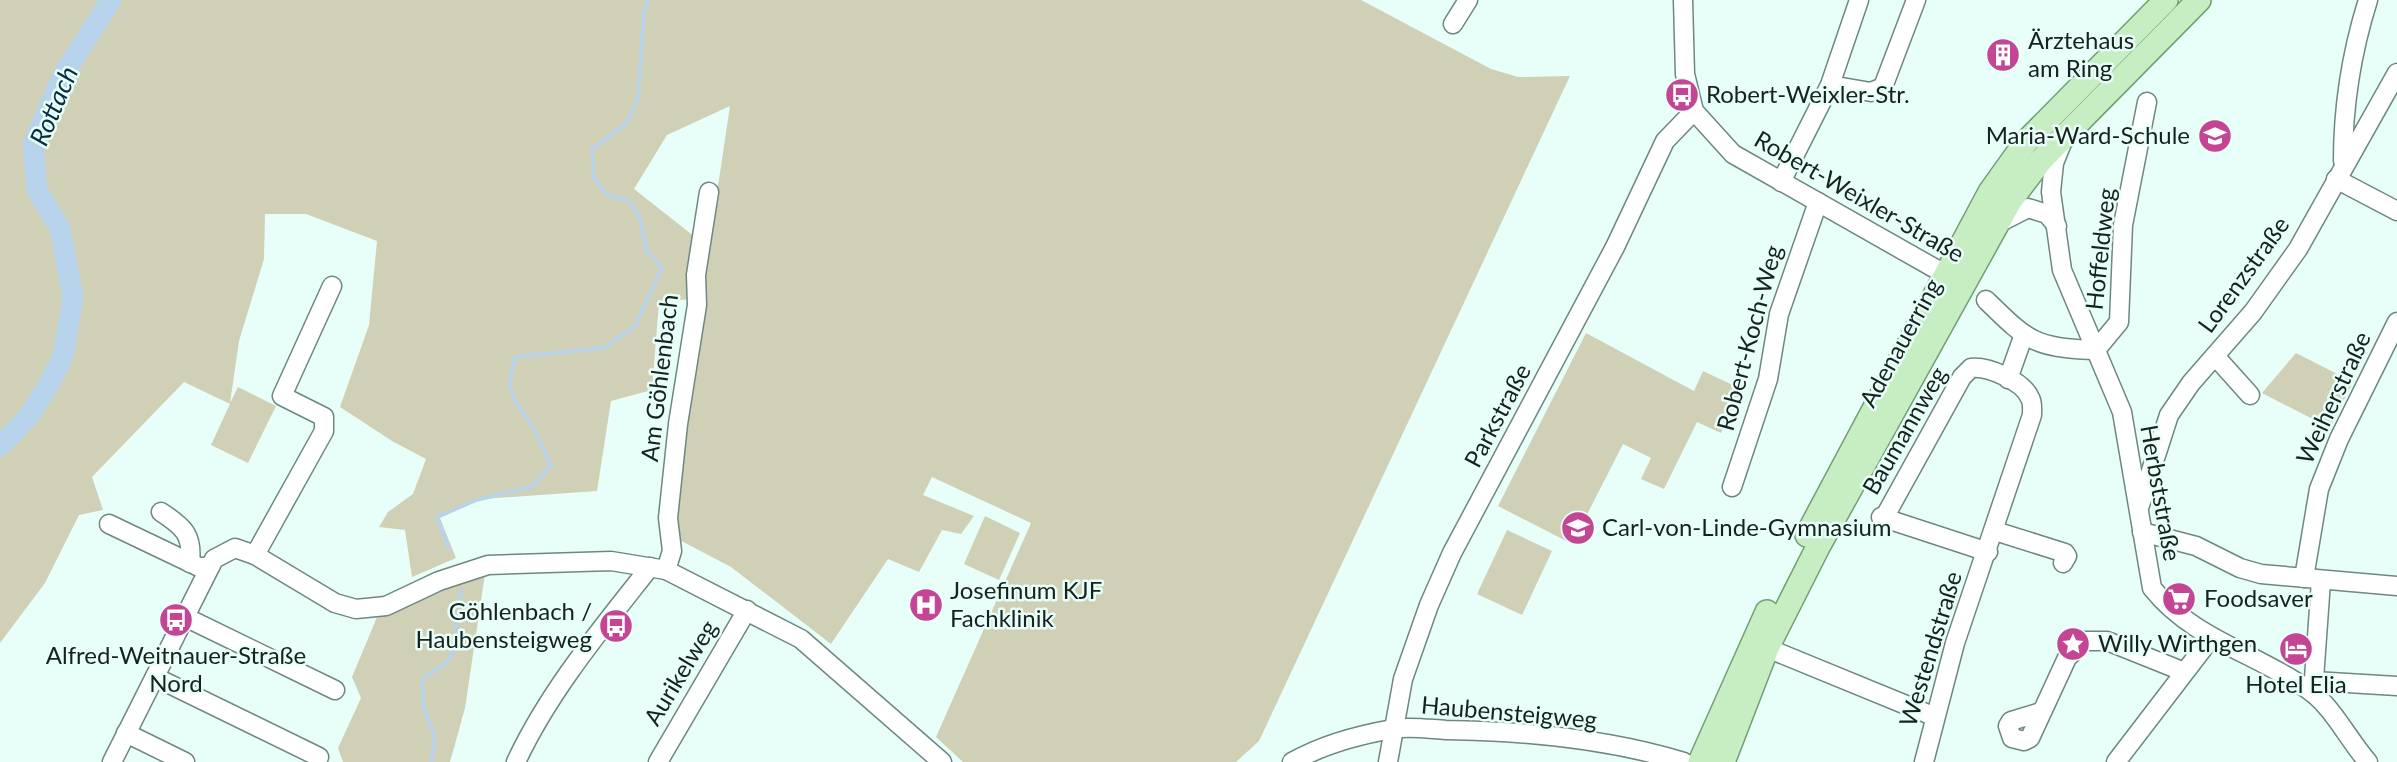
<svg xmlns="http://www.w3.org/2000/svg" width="2397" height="762" font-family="Lato,sans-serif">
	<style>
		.green { fill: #d0d0b6 }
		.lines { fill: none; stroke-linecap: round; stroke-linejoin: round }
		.stream { stroke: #b7d3eb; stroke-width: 3.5 }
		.river { stroke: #b7d3eb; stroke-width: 21 }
		.minor-casing { stroke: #6d8880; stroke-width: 21 }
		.major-casing { stroke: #719f70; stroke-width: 26 }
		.minor { stroke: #fff; stroke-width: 18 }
		.major { stroke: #c7eec3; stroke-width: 23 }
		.labels { text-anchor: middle; stroke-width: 5; stroke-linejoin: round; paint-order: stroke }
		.poi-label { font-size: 24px; fill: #17221f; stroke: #e7fff8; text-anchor: start }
		.street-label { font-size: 24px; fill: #17221f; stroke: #e7fff8 }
		.water-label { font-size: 26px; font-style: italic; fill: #092c44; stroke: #e7fff8 }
	</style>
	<rect width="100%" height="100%" fill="#e7fff8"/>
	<!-- green -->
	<g class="green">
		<path d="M0 0H1361L1491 69 1518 77 1570 76 1259 741 1236 762H963L936 737 1031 523 932 477 923 495 974 516 961 534 942 530 919 572 888 559 831 644 731 567 670 535 686 400 730 106 667 135 634 189 695 237 690 299 659 302 652 390 611 401 597 491 481 499 440 518 456 558 412 577 405 530 379 527 388 512 413 494 426 459 392 441 340 407 369 325 377 241 306 214H265L264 259 239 341 230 403 238 387 276 406 248 463 211 445 230 404 184 382 92 477 103 510 79 515 45 583 0 643Z"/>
		<path d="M1586 333 1694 391 1703 371 1741 389 1721 433 1697 422 1664 489 1641 479 1651 458 1623 444 1572 544 1498 506Z"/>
		<path d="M2296 353 2353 382 2330 428 2262 393Z"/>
		<path d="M985 516 1020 533 999 580 964 564Z"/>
		<path d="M1507 530 1552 551 1522 615 1477 594Z"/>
		<path d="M485 574 465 708 450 762H343L338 748 361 698 352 677 380 610Z"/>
	</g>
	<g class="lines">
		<!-- stream -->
		<g class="stream">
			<path d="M449 549 437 517 477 500 532 487 551 465C545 452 539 437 531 424 512 396 505 393 515 357L604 348 635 326 662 268 646 250 640 218 629 201 606 194 594 178 592 149 626 124 638 98 644 11 649 0"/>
			<path d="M431 762 435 737 424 710 422 679 445 664 459 643 454 613 462 591"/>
		</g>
		<!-- river -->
		<path class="river" d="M0 446 28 417 48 386 63 356 73 298 60 229 37 190 33 145 63 75 111 0"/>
		<!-- minor casing -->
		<g class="minor-casing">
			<g id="minor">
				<path d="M1683 0 1685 74 1694 111 1733 154 1957 281"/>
				<path d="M1453 24 1468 0"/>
				<path d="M1830 85 1871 92 1883 87 1916 0"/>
				<path d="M2062 143 2054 163 2051 192 2062 270 2122 412 2152 588C2193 640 2259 654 2310 691 2332 706 2350 742 2368 762"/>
				<path d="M2343 161C2343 105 2351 54 2368 0"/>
				<path d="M2336 179 2397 211"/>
				<path d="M1781 182 1830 85 1859 0"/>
				<path d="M1997 224 2028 208 2047 214 2057 226"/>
				<path d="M1986 300C2028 341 2033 347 2093 350"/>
				<path d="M2095 351 2119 322 2123 225 2147 102"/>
				<path d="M2215 356 2250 395"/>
				<path d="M2008 379 2023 337"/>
				<path d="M1732 487 1768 379 1779 314 1818 202"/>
				<path d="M2140 505 2169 415 2191 383 2253 312 2298 249 2397 73"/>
				<path d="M161 512C184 527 193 535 190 563"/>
				<path d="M1881 517 1988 552"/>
				<path d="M1884 518 1962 377 1971 368C1988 366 2023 381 2030 398 2033 403 2032 409 2032 415L1955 643 1924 762"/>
				<path d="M109 524 199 567H210"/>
				<path d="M1995 531 2065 553 2067 556 2063 563"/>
				<path d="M2142 532 2196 546 2240 568 2261 574 2397 586"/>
				<path d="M255 555 324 431V417L282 396 332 286"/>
				<path d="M666 570 672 551 668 518 678 424 697 305 696 275 709 192"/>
				<path d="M2304 578 2319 489 2339 439 2397 322"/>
				<path d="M185 617 335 690"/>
				<path d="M1767 648 1933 716"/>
				<path d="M155 677 319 757"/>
				<path d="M2314 681 2397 686"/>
				<path d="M2313 693 2321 581"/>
				<path d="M2041 712 2011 721 2008 726 2012 738 2024 741 2030 738 2067 658 2084 641H2107L2182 671"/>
				<path d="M126 733 185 762"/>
				<path d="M112 762 214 559 235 548 255 555 335 603 356 609 386 606 439 581 488 565 611 561 666 570 801 639 942 762"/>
				<path d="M516 762C549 691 602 628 650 567"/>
				<path d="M658 762 747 610"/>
				<path d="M1292 762C1322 745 1358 735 1393 729 1410 726 1429 729 1446 730 1525 731 1609 739 1684 762"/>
				<path d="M1388 762 1403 679 1429 605 1452 553 1615 247 1665 141 1694 111"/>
				<path d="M2116 762 2211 638"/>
			</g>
		</g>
		<!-- major casing -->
		<g class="major-casing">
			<g id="major">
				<path d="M1807 535 1990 192 2025 143 2166 0"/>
				<path d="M1700 762 1767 612"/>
				<path d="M1723 762 1767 648 1818 547 2010 201 2041 160 2199 0"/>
			</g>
		</g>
		<!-- minor -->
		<use href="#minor" class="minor"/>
		<!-- major -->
		<use href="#major" class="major"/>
	</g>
	<!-- icons -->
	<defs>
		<g id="building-disc" transform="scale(1.75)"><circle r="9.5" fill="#c34593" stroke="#e7fff8"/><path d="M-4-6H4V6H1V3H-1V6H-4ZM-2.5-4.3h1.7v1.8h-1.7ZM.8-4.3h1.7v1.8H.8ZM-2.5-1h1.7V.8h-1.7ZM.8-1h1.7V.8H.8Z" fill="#fff"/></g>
		<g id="bus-disc" transform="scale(1.75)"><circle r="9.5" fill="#c34593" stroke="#e7fff8"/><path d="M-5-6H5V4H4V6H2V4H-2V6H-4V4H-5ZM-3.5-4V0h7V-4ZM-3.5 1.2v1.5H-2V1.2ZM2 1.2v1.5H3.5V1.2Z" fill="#fff"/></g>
		<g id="school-disc" transform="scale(1.75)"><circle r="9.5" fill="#c34593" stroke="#e7fff8"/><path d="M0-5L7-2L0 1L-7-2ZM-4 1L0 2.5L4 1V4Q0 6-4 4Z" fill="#fff"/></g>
		<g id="supermarket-disc" transform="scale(1.75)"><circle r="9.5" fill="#c34593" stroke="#e7fff8"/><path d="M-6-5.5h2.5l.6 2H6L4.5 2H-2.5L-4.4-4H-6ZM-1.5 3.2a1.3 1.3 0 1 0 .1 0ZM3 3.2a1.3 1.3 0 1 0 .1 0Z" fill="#fff"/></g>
		<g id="hospital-disc" transform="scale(1.75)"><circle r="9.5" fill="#c34593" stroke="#e7fff8"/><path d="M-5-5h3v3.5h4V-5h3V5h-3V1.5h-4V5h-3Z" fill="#fff"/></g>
		<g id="sight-disc" transform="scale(1.75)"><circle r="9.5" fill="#c34593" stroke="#e7fff8"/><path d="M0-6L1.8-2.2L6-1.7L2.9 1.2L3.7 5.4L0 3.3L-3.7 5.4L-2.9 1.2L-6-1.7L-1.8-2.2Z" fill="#fff"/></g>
		<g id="hotel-disc" transform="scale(1.75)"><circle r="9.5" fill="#c34593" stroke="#e7fff8"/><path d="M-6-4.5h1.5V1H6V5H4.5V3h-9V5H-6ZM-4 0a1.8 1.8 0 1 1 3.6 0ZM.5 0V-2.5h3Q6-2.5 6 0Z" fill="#fff"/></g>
	</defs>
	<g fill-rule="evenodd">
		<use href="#building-disc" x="2003" y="55"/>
		<use href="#bus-disc" x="1682" y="95"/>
		<use href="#school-disc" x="2215" y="136"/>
		<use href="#school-disc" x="1578" y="528"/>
		<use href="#supermarket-disc" x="2179" y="599"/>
		<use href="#hospital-disc" x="926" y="605"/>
		<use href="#bus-disc" x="176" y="620"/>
		<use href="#bus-disc" x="616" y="626"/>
		<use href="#sight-disc" x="2073" y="644"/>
		<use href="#hotel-disc" x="2296" y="649"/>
	</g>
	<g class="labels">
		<!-- poi labels -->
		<g class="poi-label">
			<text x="2028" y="49">Ärztehaus<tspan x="2028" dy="28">am Ring</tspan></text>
			<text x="1706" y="103">Robert-Weixler-Str.</text>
			<text x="2190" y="144" text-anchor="end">Maria-Ward-Schule</text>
			<text x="1602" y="536">Carl-von-Linde-Gymnasium</text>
			<text x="950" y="599">Josefinum KJF<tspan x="950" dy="28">Fachklinik</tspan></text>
			<text x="2204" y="607">Foodsaver</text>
			<text x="592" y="620" text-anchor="end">Göhlenbach /<tspan x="592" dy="28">Haubensteigweg</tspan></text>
			<text x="2098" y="652">Willy Wirthgen</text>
			<text x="176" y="664" text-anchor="middle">Alfred-Weitnauer-Straße<tspan x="176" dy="28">Nord</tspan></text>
			<text x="2296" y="693" text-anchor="middle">Hotel Elia</text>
		</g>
		<!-- street labels -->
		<g class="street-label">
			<text transform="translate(1859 197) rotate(30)" y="8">Robert-Weixler-Straße</text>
			<text transform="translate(2101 249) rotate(-84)" y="8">Hoffeldweg</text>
			<text transform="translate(2244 275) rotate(-54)" y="8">Lorenzstraße</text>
			<text transform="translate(1750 338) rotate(-75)" y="8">Robert-Koch-Weg</text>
			<text transform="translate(1901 343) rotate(-61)" y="8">Adenauerring</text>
			<text transform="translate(660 378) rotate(-83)" y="8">Am Göhlenbach</text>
			<text transform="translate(2334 398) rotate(-65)" y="8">Weiherstraße</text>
			<text transform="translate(1498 416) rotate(-62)" y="8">Parkstraße</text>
			<text transform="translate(1905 431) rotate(-60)" y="8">Baumannweg</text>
			<text transform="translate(2160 493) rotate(80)" y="8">Herbststraße</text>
			<text transform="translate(1931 649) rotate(-73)" y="8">Westendstraße</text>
			<text transform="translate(681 673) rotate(-59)" y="8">Aurikelweg</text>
			<text transform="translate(1509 713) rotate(5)" y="8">Haubensteigweg</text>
		</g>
		<!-- water labels -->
		<g class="water-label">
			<text transform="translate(54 106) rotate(-67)" y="9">Rottach</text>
		</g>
	</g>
</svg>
